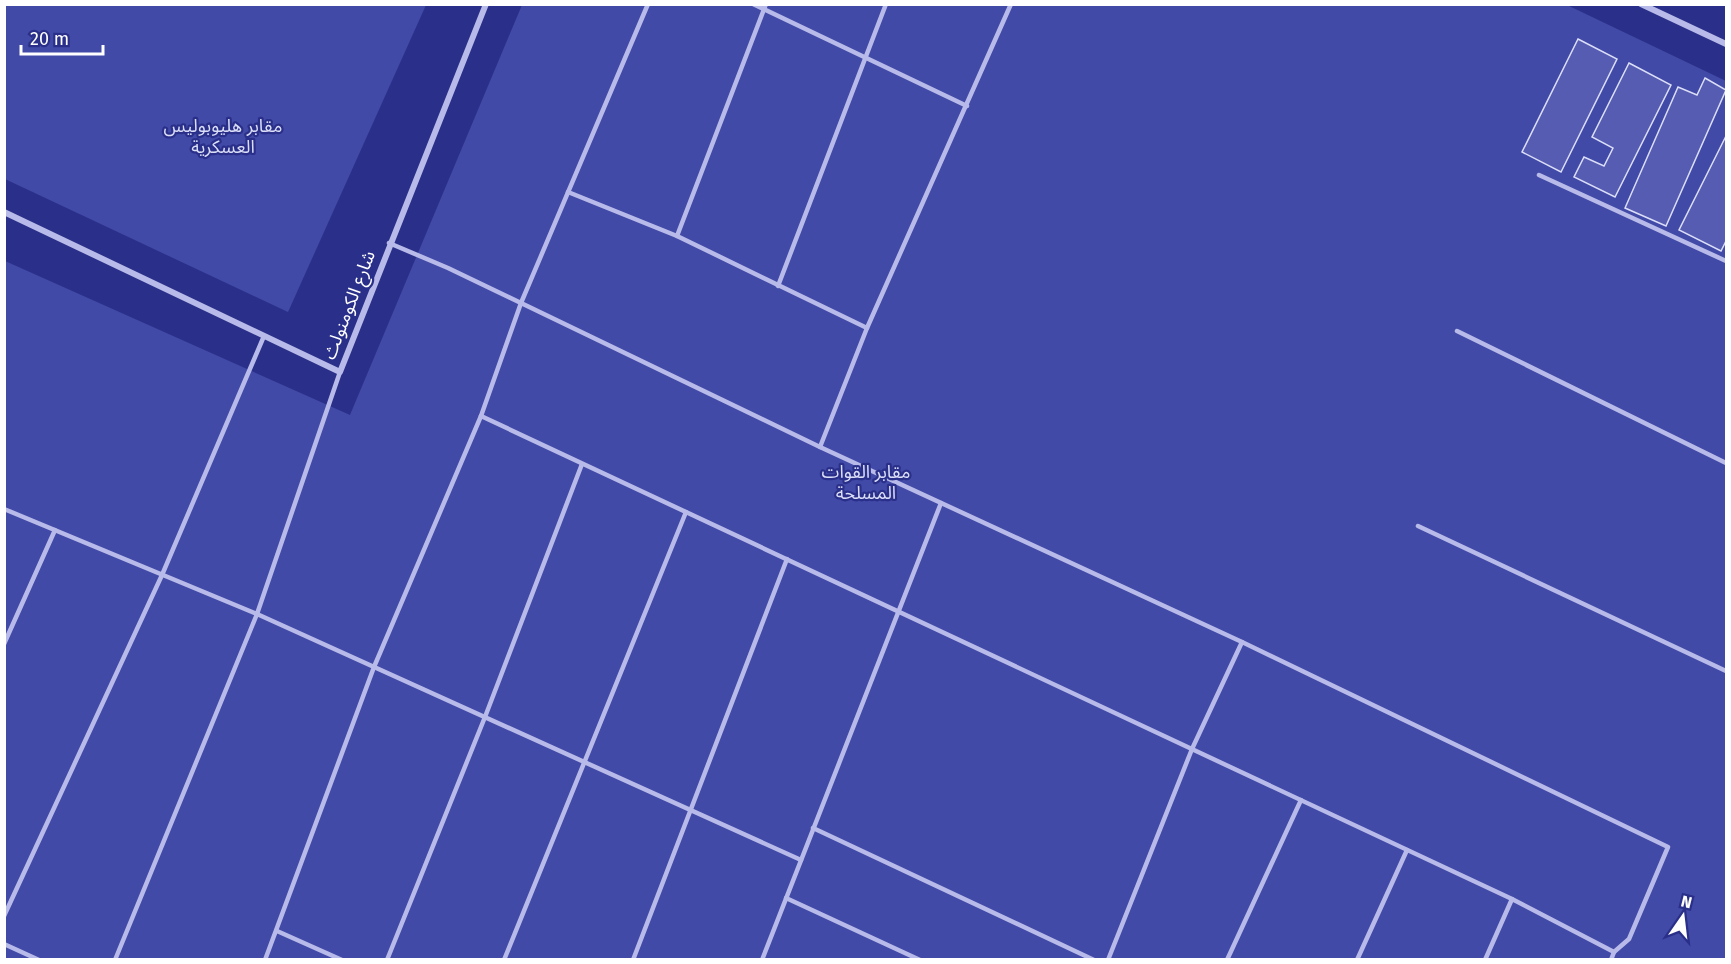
<svg xmlns="http://www.w3.org/2000/svg" width="1731" height="964" font-family="'Fira Sans','Noto Sans Arabic',sans-serif">
	<style>
		.green { fill: #424aa8 }
		.building { fill: #565cb2; stroke: #dbdef7; stroke-width: 1.5 }
		.lines { fill: none; stroke-linecap: round; stroke-linejoin: round }
		.service { stroke: #b8bbe9; stroke-width: 4.5 }
		.minor { stroke: #b8bbe9; stroke-width: 6 }
		.labels { text-anchor: middle; stroke-width: 4.5; stroke-linejoin: round; paint-order: stroke }
		.park-label { font-size: 18px; fill: #dbdef7; stroke: #2a308a }
		.street-label { font-size: 18px; fill: #fff; stroke: #2a308a }
	</style>
	<rect width="100%" height="100%" fill="#2a308a"/>
	<!-- green -->
	<g class="green">
		<path d="M5 4H426V5L288 312 5 179Z"/>
		<path d="M522 5H1567L1726 81V959L5 960V261L350 415Z"/>
	</g>
	<!-- building -->
	<g class="building">
		<path d="M1578 39 1617 59 1561 172 1522 152Z"/>
		<path d="M1629 63 1671 85 1615 197 1574 177 1584 157 1604 166 1613 148 1592 137Z"/>
		<path d="M1705 78 1726 90 1666 226 1625 208 1678 87 1697 95Z"/>
		<path d="M1726 136V241L1721 251 1679 230Z"/>
	</g>
	<g class="lines">
		<!-- service -->
		<g class="service">
			<path d="M753 4 967 106"/>
			<path d="M1539 175 1726 261"/>
			<path d="M568 192 677 236 867 328"/>
			<path d="M677 236 766 4"/>
			<path d="M389 243 448 268 820 447 1242 642 1668 847 1629 939 1614 952"/>
			<path d="M778 286 886 4"/>
			<path d="M1457 331 1726 463"/>
			<path d="M481 416 1512 899"/>
			<path d="M820 447 867 328 1011 4"/>
			<path d="M4 509 257 614 801 860"/>
			<path d="M1418 526 1726 671"/>
			<path d="M4 644 55 530"/>
			<path d="M813 828 1094 960"/>
			<path d="M786 898 920 960"/>
			<path d="M4 916 162 575 264 336"/>
			<path d="M277 931 342 960"/>
			<path d="M4 944 39 960"/>
			<path d="M115 960 257 614 340 372"/>
			<path d="M265 960 374 667 481 416 521 303 648 4"/>
			<path d="M387 960 485 717 582 464"/>
			<path d="M504 960 686 512"/>
			<path d="M633 960 787 559"/>
			<path d="M762 960 941 503"/>
			<path d="M1108 960 1192 749 1242 642"/>
			<path d="M1227 960 1301 800"/>
			<path d="M1357 960 1407 850"/>
			<path d="M1485 960 1512 899 1614 952 1611 960"/>
		</g>
		<!-- minor -->
		<g class="minor">
			<path d="M1641 4 1726 44"/>
			<path d="M4 212 340 372 486 4"/>
		</g>
	</g>
	<g class="labels">
		<!-- park labels -->
		<g class="park-label">
			<text x="223" y="132">مقابر هليوبوليس<tspan x="223" dy="21">العسكرية</tspan></text>
			<text x="866" y="478">مقابر القوات<tspan x="866" dy="21">المسلحة</tspan></text>
		</g>
		<!-- street labels -->
		<g class="street-label">
			<text transform="translate(349 305) rotate(-69)" y="6">شارع الكومنولث</text>
		</g>
	</g>
	<!-- border -->
	<rect width="1731" height="964" fill="none" stroke="#ffffff" stroke-width="12"/>
	<!-- north arrow -->
	<g transform="translate(1683 916) rotate(14)" stroke="#2a308a" stroke-width="4.5" paint-order="stroke">
	<path d="M0-4.5L10 22L0 15L-10 22Z" fill="#ffffff"/>
	<text y="-9" font-size="16" font-weight="bold" text-anchor="middle" fill="#ffffff">N</text>
	</g>
	<!-- scale -->
	<path d="M21 45v9h82v-9" fill="none" stroke="#ffffff" stroke-width="3"/>
	<text x="30" y="45" font-size="18" fill="#ffffff" stroke="#2a308a" stroke-width="4.5" paint-order="stroke">20 m</text>
</svg>
